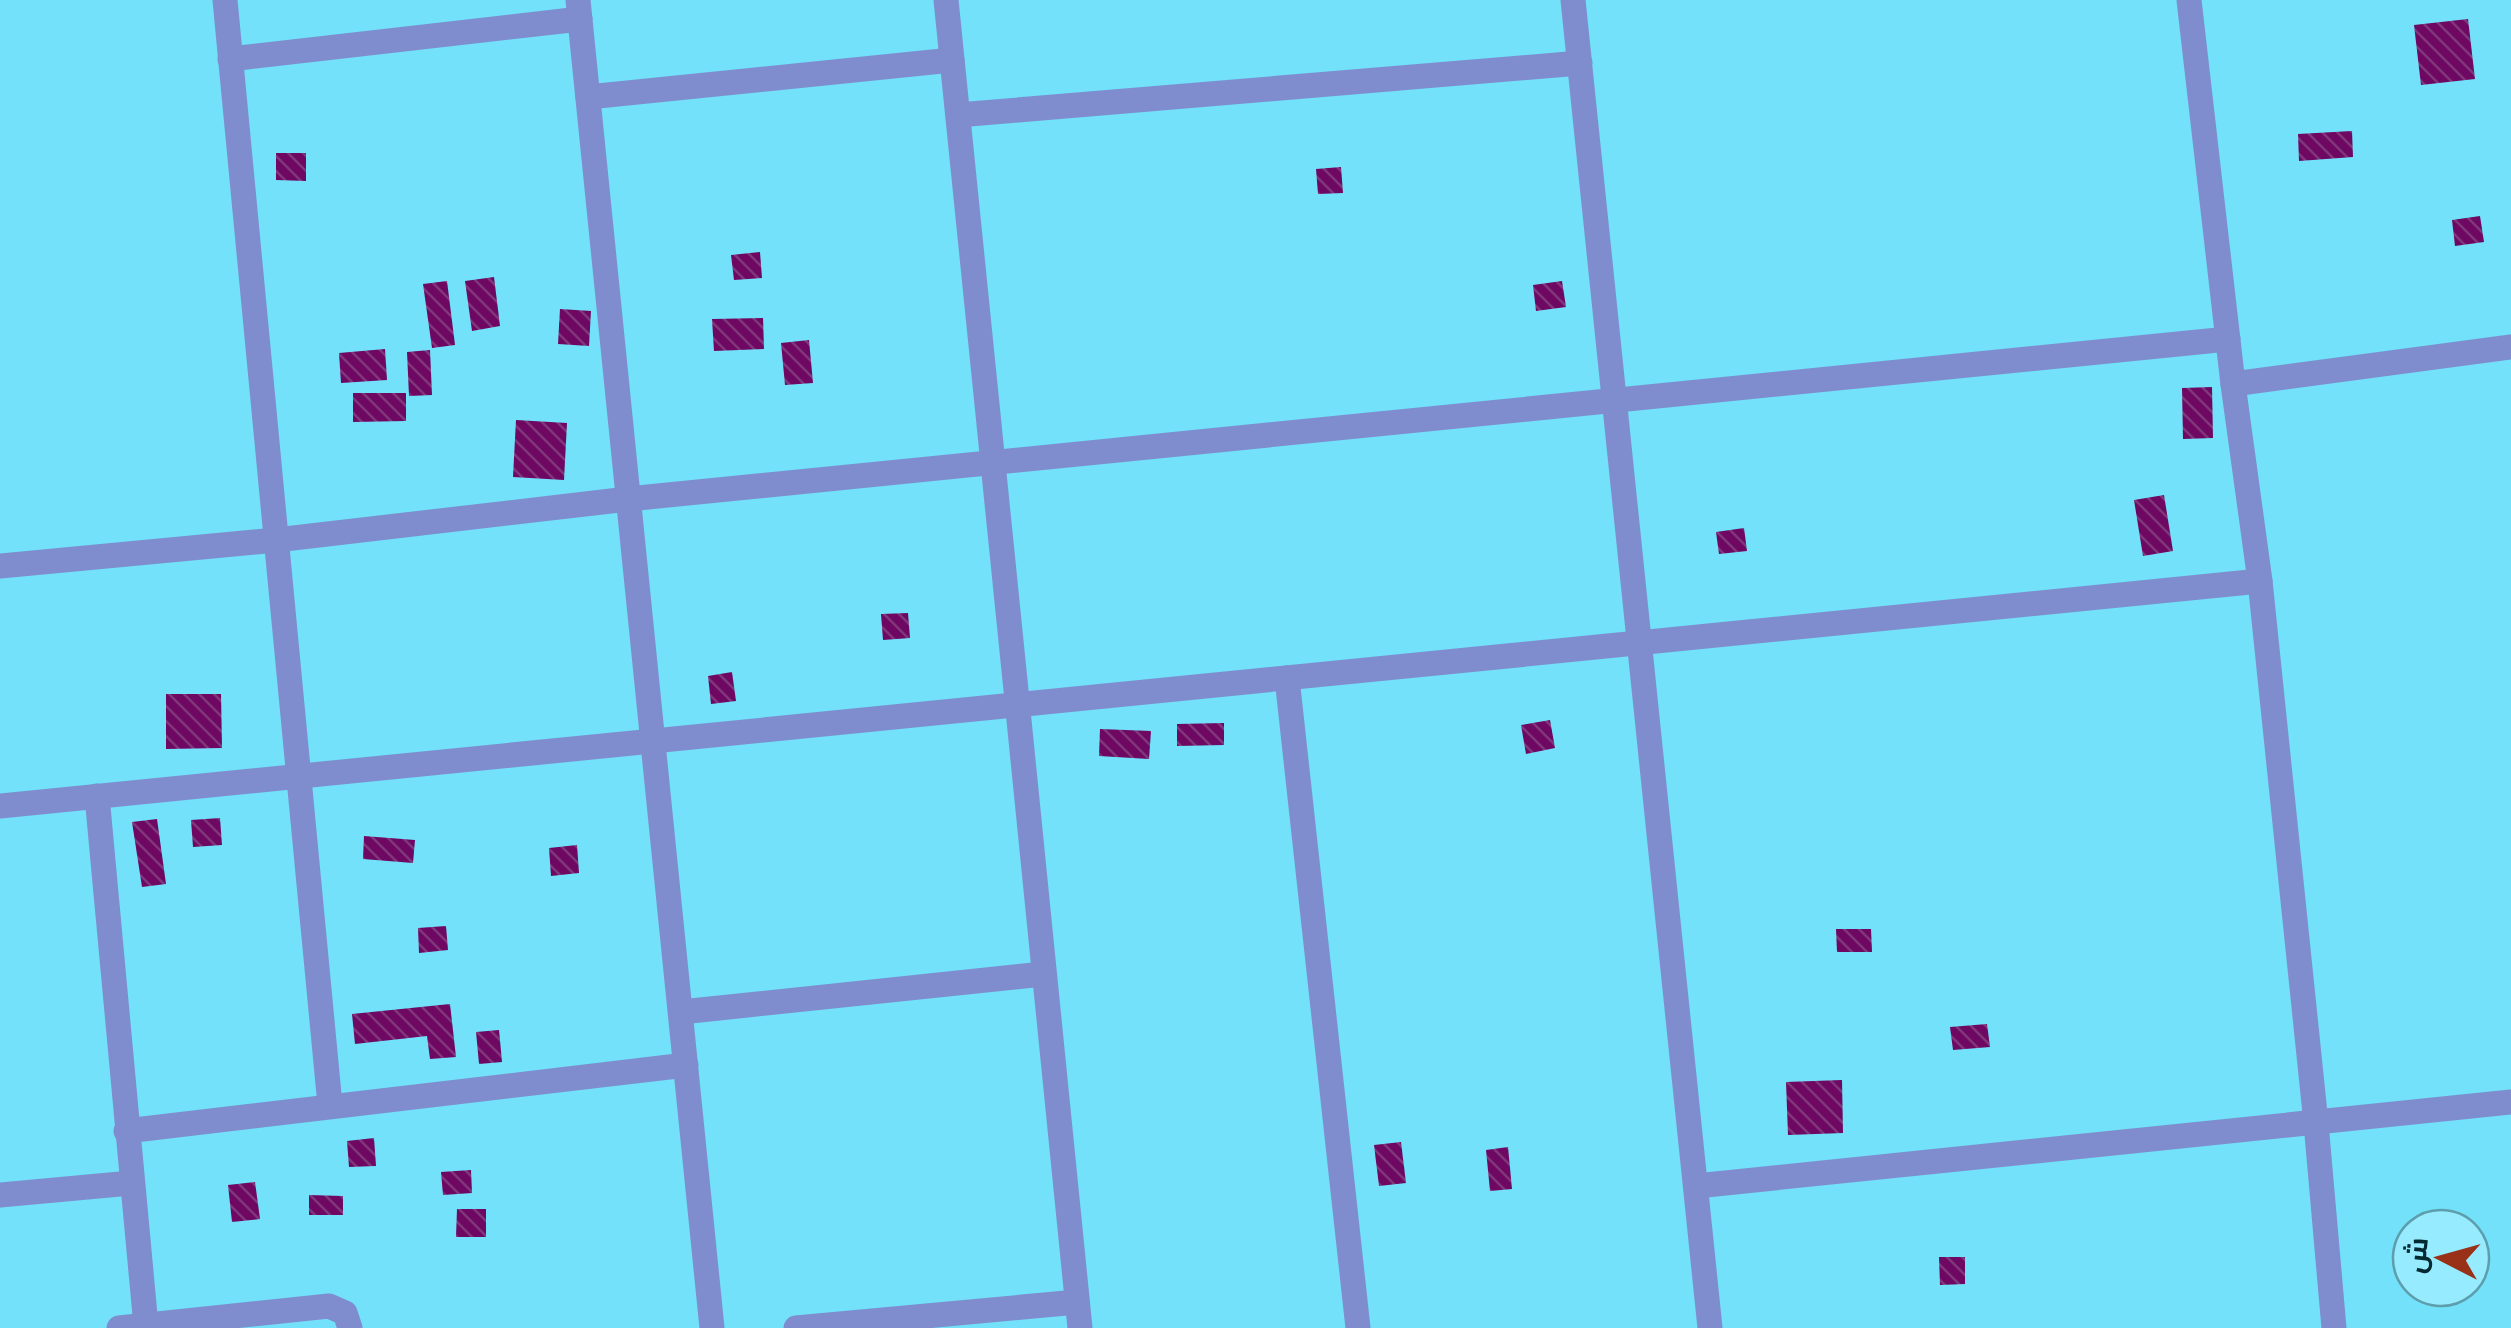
<svg xmlns="http://www.w3.org/2000/svg" width="2511" height="1328" font-family="'Varela Round',Cairo,sans-serif">
	<style>
		.building { fill: url(#building-back-hatch) }
		.lines { fill: none; stroke-linecap: round; stroke-linejoin: round }
		.minor { stroke: #7f8dce; stroke-width: 25 }
	</style>
	<defs>
		<pattern id="building-back-hatch" width="6" height="6" patternUnits="userSpaceOnUse" patternTransform="scale(2.5)"><rect width="6" height="6" fill="#6e0862"/><path d="M-1 5l2 2M0 0l6 6M5-1l2 2" fill="none" stroke="#80367a"/></pattern>
	</defs>
	<rect width="100%" height="100%" fill="#72e1f9"/>
	<!-- building -->
	<g class="building">
		<path d="M2468 19 2475 79 2421 85 2414 25Z"/>
		<path d="M2352 131 2353 157 2299 161 2298 134Z"/>
		<path d="M276 153H306V181L276 180Z"/>
		<path d="M1341 167 1343 193 1318 194 1316 169Z"/>
		<path d="M2480 216 2484 242 2455 246 2452 220Z"/>
		<path d="M760 252 762 278 734 280 731 255Z"/>
		<path d="M494 277 500 326 472 331 465 281Z"/>
		<path d="M447 281 455 345 432 348 423 284Z"/>
		<path d="M1562 281 1566 307 1536 311 1533 285Z"/>
		<path d="M560 309 591 311 589 346 558 344Z"/>
		<path d="M763 318 764 349 714 351 712 319Z"/>
		<path d="M809 340 813 383 785 385 781 343Z"/>
		<path d="M385 349 387 380 341 383 339 353Z"/>
		<path d="M430 350 432 395 409 396 407 352Z"/>
		<path d="M2212 387 2213 438 2183 439 2182 388Z"/>
		<path d="M353 393H406V421L353 422Z"/>
		<path d="M516 420 567 423 564 480 513 477Z"/>
		<path d="M2164 495 2173 551 2143 556 2134 500Z"/>
		<path d="M1744 528 1747 551 1719 554 1716 532Z"/>
		<path d="M908 613 910 638 883 640 881 614Z"/>
		<path d="M732 672 736 701 711 704 708 676Z"/>
		<path d="M166 694H221L222 748 166 749Z"/>
		<path d="M1550 720 1555 748 1526 754 1521 725Z"/>
		<path d="M1224 723V745L1177 746V724Z"/>
		<path d="M1100 729 1151 731 1149 759 1099 756Z"/>
		<path d="M220 818 222 845 193 847 191 820Z"/>
		<path d="M157 819 166 884 142 887 132 822Z"/>
		<path d="M364 836 415 840 413 863 363 859Z"/>
		<path d="M577 845 579 873 551 876 549 848Z"/>
		<path d="M446 926 448 950 419 953 418 928Z"/>
		<path d="M1836 929H1871L1872 952H1837Z"/>
		<path d="M450 1004 456 1057 430 1059 427 1036 355 1044 352 1014Z"/>
		<path d="M1987 1024 1990 1047 1953 1050 1950 1027Z"/>
		<path d="M499 1030 502 1062 479 1064 476 1032Z"/>
		<path d="M1842 1080 1843 1133 1788 1135 1786 1082Z"/>
		<path d="M374 1138 376 1166 349 1167 347 1141Z"/>
		<path d="M1401 1142 1406 1183 1379 1186 1374 1145Z"/>
		<path d="M1508 1147 1512 1189 1490 1191 1486 1150Z"/>
		<path d="M471 1170 472 1193 443 1195 441 1172Z"/>
		<path d="M255 1182 260 1219 232 1222 228 1185Z"/>
		<path d="M309 1195 343 1196V1215H309Z"/>
		<path d="M457 1209H486V1237H456Z"/>
		<path d="M1939 1257H1965V1284L1940 1285Z"/>
	</g>
	<g class="lines">
		<!-- minor -->
		<g class="minor">
			<path d="M225 0 330 1105"/>
			<path d="M578 0 712 1328"/>
			<path d="M946 0C992 443 1035 885 1080 1328"/>
			<path d="M1573 0 1710 1328"/>
			<path d="M2189 0 2233 384 2260 581 2316 1123 2334 1328"/>
			<path d="M230 59 580 19"/>
			<path d="M588 97 952 60"/>
			<path d="M958 115 1580 63"/>
			<path d="M2233 384 2511 347"/>
			<path d="M0 566 276 540 628 499 2228 339"/>
			<path d="M1287 678 1358 1328"/>
			<path d="M97 796 146 1326"/>
			<path d="M0 806 2260 581"/>
			<path d="M681 1012 1043 974"/>
			<path d="M126 1131 686 1065"/>
			<path d="M1696 1186 2511 1102"/>
			<path d="M0 1195 131 1183"/>
			<path d="M119 1328 329 1306 345 1313 350 1328"/>
			<path d="M796 1328 1077 1302"/>
		</g>
	</g>
	<!-- north arrow -->
	<g transform="translate(2441 1258) rotate(276)"><circle r="48" fill="#97ebfe" stroke="#5c9eac" stroke-width="2.5"/>
	<path d="M0-8L18 38L0 25L-18 38Z" fill="#993018"/>
	<text y="-15" font-size="28" font-weight="bold" text-anchor="middle" fill="#042a31">ش</text>
	</g>
</svg>
